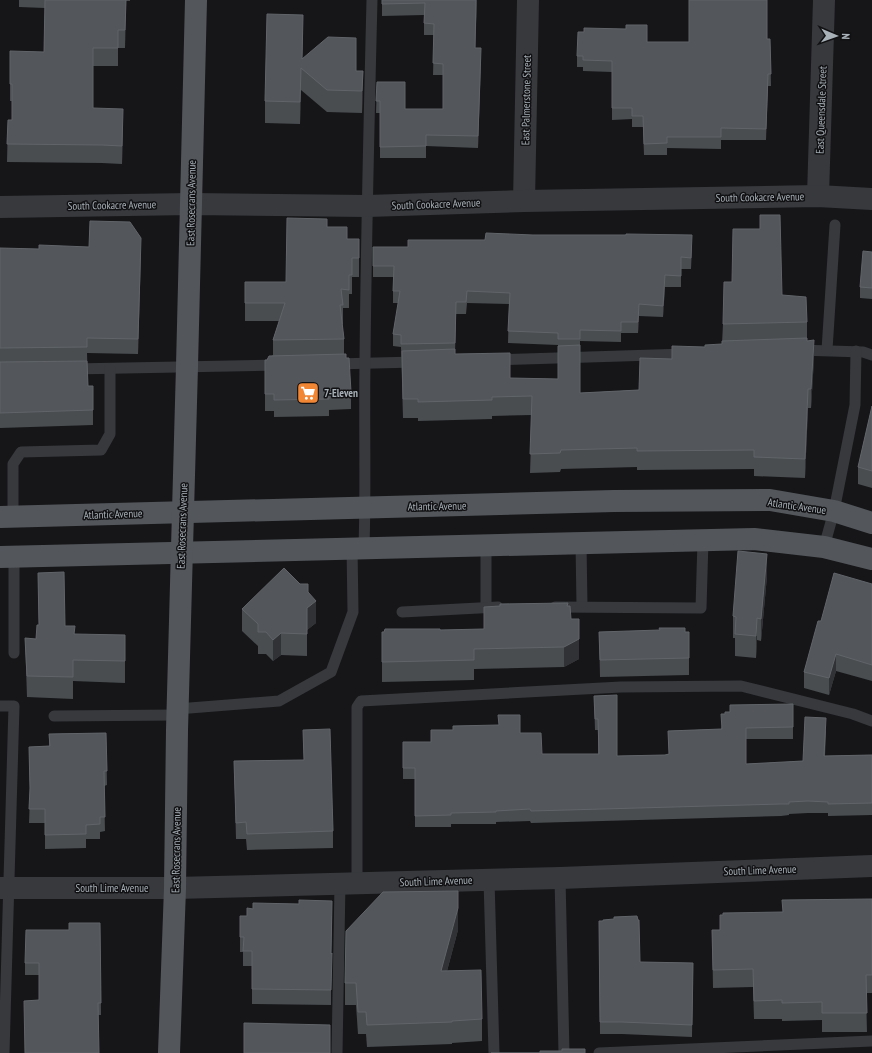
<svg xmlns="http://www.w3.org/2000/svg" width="872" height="1053" font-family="'PT Sans Narrow',sans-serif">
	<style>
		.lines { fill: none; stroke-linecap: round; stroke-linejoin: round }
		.lane { stroke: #37393d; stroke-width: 11 }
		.street { stroke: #37393d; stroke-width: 22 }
		.primary { stroke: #53575c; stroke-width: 22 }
		.wall { fill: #494d50; fill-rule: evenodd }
		.shaded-wall { fill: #303235 }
		.building { fill: #53575b; stroke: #61656a }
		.labels { text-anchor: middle; stroke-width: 3; stroke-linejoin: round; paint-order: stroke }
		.street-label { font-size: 11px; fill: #a8b1b8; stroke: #111113 }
		.poi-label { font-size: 11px; font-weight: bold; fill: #a8b1b8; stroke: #111113; text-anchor: start }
	</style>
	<rect width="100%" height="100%" fill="#161618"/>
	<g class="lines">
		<!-- lane -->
		<g class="lane">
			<path d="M799 350 863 352 872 355"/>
			<path d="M827 350 835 225"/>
			<path d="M495 360 686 354"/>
			<path d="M335 364 416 362"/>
			<path d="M73 369 278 365"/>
			<path d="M13 516V464L21 452 101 450 110 434V369"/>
			<path d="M581 543 582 606"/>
			<path d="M486 545V608"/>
			<path d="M364 547C366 486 364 424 365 363 366 242 369 121 372 0"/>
			<path d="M824 547 834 511 855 405 856 351"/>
			<path d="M14 556V653"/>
			<path d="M555 607 701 608 703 540"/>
			<path d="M402 612 498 607"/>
			<path d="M0 706H14L4 1053"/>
			<path d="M177 709 279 701 331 672 353 612 352 547"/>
			<path d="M54 716 177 715"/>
			<path d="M560 878 564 1053"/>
			<path d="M489 880 494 1053"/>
			<path d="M357 884V707L361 701 621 687 741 686 853 714 872 721"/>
			<path d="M337 1053 340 884"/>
			<path d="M599 1053 872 1041"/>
		</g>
		<!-- street -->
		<g class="street">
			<path d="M818 196 824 0"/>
			<path d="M524 201 528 0"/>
			<path d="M0 207 191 204 367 206 524 201 818 196 872 199"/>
			<path d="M0 888H175L560 878 872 866"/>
		</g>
		<!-- primary -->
		<g class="primary">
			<path d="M0 517 614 501 770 500 834 511 872 523"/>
			<path d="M0 557 754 539 824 547 872 559"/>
			<path d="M169 1053 175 888 177 730 187 366 196 0"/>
		</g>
	</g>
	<!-- wall -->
	<g class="wall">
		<path d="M19 0H130V1H126L125 48H118V66H93V108L123 127 122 164 102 163 7 162 8 120H12V101H10V84L44 52 45 8 19 7Z"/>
		<path d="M382 0H477L475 48 481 60 478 148 426 146V158H380V113H376L377 82 405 109H443V75H433L434 35H424V15L382 16Z"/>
		<path d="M303 37 302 59 356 71H363L362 113 327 112 301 90 300 124 265 123V101Z"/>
		<path d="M767 39H770L771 86H768L766 140H721V149L667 148V155H644L643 127H632V119L612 120V72L583 71V67H577V56L647 42H689Z"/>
		<path d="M760 215 782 295 807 322V341L814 359 811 408H808L805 478 754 476V469L637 470V467L561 469 560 472 530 473 532 415 492 416V419L418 421V418H403L401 347 393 346V334L399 303H393V277H373V247H692L691 269H681V287H665L663 317 639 316 638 333H621V342L580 341V393L639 390 672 359 705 347 722 344 723 324 732 282 760 229ZM467 303 509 304 508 343 558 345V379L510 378 455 354 456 314H466Z"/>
		<path d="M327 227 347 239H359V277H352V294H349V308H343V324H342L344 339V354L351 392V409L329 410V416L274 417V411H265V360H267L273 355V340L279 321H245V282H286Z"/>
		<path d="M0 248 141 253 138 354 87 353 88 386H93V425L0 428Z"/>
		<path d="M872 252V299L860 298V287Z"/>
		<path d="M872 406V488L858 484V467Z"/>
		<path d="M38 573 65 626 75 634 125 657V683L73 681V699L27 697 25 638 36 639 39 625Z"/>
		<path d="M767 576 761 641 757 640 756 658 735 656V638H733V616Z"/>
		<path d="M872 584V681L836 671 829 695 804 688V672L821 621Z"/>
		<path d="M308 592 316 623 307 630V656L281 655 273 661 266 654H258V646L242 631V609Z"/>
		<path d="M568 606 579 659 564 667 474 669V680L382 682V632L484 629Z"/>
		<path d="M599 632 689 658V675L600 677Z"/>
		<path d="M594 696 617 756 665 755 669 754 668 731 721 729 725 714 730 712 793 704V739H746V764L803 761 826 730 825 756 872 755V815L828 816V813H808L789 814V815L781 816 531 823 530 821 496 822V824H451V827H415V779H403V742H431L520 733 542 754H598V730H595Z"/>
		<path d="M303 730 333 831V848L247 850 246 839H236L234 761 304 760Z"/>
		<path d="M106 733 107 785 104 786 105 831 100 832V839H86V848L45 849V823H29L30 795 29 747 49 746V734Z"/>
		<path d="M872 899V993H866L867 1032H822V1020L782 1021V1019H754L753 987 713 988 712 930H720L782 912Z"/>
		<path d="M240 916H332L331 954V1005L252 1004V966H243V952H240Z"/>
		<path d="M599 921H603L640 962 693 963 692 1037 622 1034H600Z"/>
		<path d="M100 923 101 1015H99L39 1000V975H25V963L69 930Z"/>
		<path d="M458 930 447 971 482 1019V1041L452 1043V1044L367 1047 366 1034H358L356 1005H345V983Z"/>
	</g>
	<!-- shaded-wall -->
	<g class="shaded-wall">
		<path d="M126 0 125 48V30Z"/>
		<path d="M476 0H477L475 60V48Z"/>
		<path d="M303 15V37L302 68Z"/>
		<path d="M481 48V60L478 148V136Z"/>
		<path d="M301 68V90L300 124V102Z"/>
		<path d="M363 71V93L362 113V91Z"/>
		<path d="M123 109V127L122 164V146Z"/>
		<path d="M141 238V253L138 354V339Z"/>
		<path d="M665 275V287L663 317V306Z"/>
		<path d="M639 304V316L638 333V322Z"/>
		<path d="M814 340V359L811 408V389Z"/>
		<path d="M808 389V408L805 478V459Z"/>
		<path d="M767 554V576L761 641V619Z"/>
		<path d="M316 601V623L307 630V656V608Z"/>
		<path d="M757 618V640L756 658V636Z"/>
		<path d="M579 619V659L564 667V647Z"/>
		<path d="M281 633V655L273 661V640Z"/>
		<path d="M836 654V671L829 695V678Z"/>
		<path d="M458 908V930L441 993V971Z"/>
	</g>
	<!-- building -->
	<g class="building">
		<path d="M45 0H126L125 30H118V48H93V108L123 109 122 146 102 145 7 144 8 120H12V84H10V51L44 52Z"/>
		<path d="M382 0H476L475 48H481L478 136 426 135V146L380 147V101H376L377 82H405V109H443V64L433 63 434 24 424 23 425 3 382 4Z"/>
		<path d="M689 0H767V39H770L771 74H768L766 129 721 128V137H667V143L644 144 643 116H632V108H612V61L583 60V56H577L578 32H584V28L626 29V25H647V42H689Z"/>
		<path d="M267 14 303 15 302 59 328 37 356 38V71H363L362 91 327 90 301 68 300 102 265 101Z"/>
		<path d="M760 215H780L782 295 806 297 807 322 723 324 724 282H732L733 229H760Z"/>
		<path d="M287 218 327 219V227H347V239H359V258H352V275H349V290L341 289 343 305H340L344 339 273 340 285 303H245V282H286Z"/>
		<path d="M90 221 130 222 141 238 138 339 87 338V347L0 348V248L39 249V245L89 247Z"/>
		<path d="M486 233 533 235H626V234L692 235 691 258 681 257V276L665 275 663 306 639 304 638 322H621V331L580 330V339H558V333L508 331 510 293 467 291 466 302H456L455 343 401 344V335L393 334 400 291H393L394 266H373V247H408V240H485Z"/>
		<path d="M863 251 872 252V288L860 287Z"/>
		<path d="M807 338V341L814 340 811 389H808L805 459 754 457V450L637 451V448L561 450 560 453 530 454 532 396 492 397V400L418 402V399H403L402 351 455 349V354L510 353V378L558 379V346L580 345V393L639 390 640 358 672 359V346L705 347V345L722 344V341Z"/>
		<path d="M346 354V358H349L351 392 329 393V399L274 400V394H265V360H267L269 356Z"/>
		<path d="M87 361 88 386H93V410L0 413V362Z"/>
		<path d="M872 406V471L858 467Z"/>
		<path d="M738 551 767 554 761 619 757 618 756 636 735 634 736 617 733 616Z"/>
		<path d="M284 568 300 584H308V592L316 601 307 608V634L281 633 273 640 266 632H258V624L242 609Z"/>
		<path d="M64 572 65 626H75L74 634 125 635V661L73 660V677L27 676 25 638 36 639 37 625H39L38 573Z"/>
		<path d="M834 573 872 584V665L836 654 829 678 804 672 818 621H821Z"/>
		<path d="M568 603 567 606H570L571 619H579V639L564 647 474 649V660L382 662V632H384L385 629H440V630L484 629V607L500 606V604Z"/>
		<path d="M659 628H685V632H689V658L600 660 599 632 660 630Z"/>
		<path d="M617 695V756L665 755 669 754 668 731 722 729 721 714H725V712H730V705L793 704V727L746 728V764L803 761 805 717 826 718 824 756 872 755V803L828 804V802L808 801 789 802V804H781L531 811 530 809 496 811V812L451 813V815L415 816V768H403V742H431V730H453V726L499 725 498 715H520V733H541L542 754H599L598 719H595L594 696Z"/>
		<path d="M330 729 333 831 247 834 246 822 236 823 234 761 304 760 303 730Z"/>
		<path d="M106 733 107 771H104L105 817H100V824L86 825V834L45 835V809H29L30 788 29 747 50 746 49 734Z"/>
		<path d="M458 891V908L441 971 481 970 482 1019 452 1021V1022L367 1025 366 1012H358L356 983H345L346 931 383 892Z"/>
		<path d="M872 899V975H866L867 1013H822V1002L782 1003V1000L754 1001 753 969 713 970 712 930H720V915H723V913L783 912 782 900Z"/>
		<path d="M299 900 332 901 331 954 332 953 331 990 252 989V951H243L244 937H240V916H247V908L253 909V903L299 904Z"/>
		<path d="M637 916 638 920H639L640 962 693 963 692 1025 622 1022H600L599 921H603V920L614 919V917Z"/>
		<path d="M69 923H100L101 1003H98L99 1053H25L24 1001 39 1000V963H25L26 930H69Z"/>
		<path d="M244 1023 330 1025V1053H244Z"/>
		<path d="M562 1049H585V1053H491H540V1051H562Z"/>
	</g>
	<!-- icons -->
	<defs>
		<g id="supermarket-square" transform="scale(1.15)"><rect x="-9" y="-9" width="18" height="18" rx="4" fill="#f18635" stroke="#111113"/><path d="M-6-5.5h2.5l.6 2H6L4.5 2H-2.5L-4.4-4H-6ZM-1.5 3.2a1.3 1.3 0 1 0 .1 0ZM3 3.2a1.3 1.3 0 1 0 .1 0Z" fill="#fff"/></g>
	</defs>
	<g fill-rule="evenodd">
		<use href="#supermarket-square" x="308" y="393"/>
	</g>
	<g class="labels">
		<!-- street labels -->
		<g class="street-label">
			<text transform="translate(526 100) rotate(-89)" y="4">East Palmerstone Street</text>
			<text transform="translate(821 110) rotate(-88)" y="4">East Queensdale Street</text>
			<text transform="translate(760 197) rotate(-1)" y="4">South Cookacre Avenue</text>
			<text transform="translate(191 203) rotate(-89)" y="4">East Rosecrans Avenue</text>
			<text transform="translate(436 204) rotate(-2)" y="4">South Cookacre Avenue</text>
			<text transform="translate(112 205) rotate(-1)" y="4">South Cookacre Avenue</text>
			<text transform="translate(437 506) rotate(-1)" y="4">Atlantic Avenue</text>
			<text transform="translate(797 506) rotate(8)" y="4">Atlantic Avenue</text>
			<text transform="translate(113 514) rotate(-2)" y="4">Atlantic Avenue</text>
			<text transform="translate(182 526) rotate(-88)" y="4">East Rosecrans Avenue</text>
			<text transform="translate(176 850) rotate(-89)" y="4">East Rosecrans Avenue</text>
			<text transform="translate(760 870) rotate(-2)" y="4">South Lime Avenue</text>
			<text transform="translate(436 881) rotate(-2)" y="4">South Lime Avenue</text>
			<text x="112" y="892">South Lime Avenue</text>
		</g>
		<!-- poi labels -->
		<g class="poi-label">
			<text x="324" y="397">7-Eleven</text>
		</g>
	</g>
	<!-- north arrow -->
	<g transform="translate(836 36) rotate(92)" stroke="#111113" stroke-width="3" paint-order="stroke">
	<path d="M0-3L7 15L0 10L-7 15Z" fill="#a8b1b8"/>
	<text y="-6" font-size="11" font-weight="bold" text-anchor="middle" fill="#a8b1b8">N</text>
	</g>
</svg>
